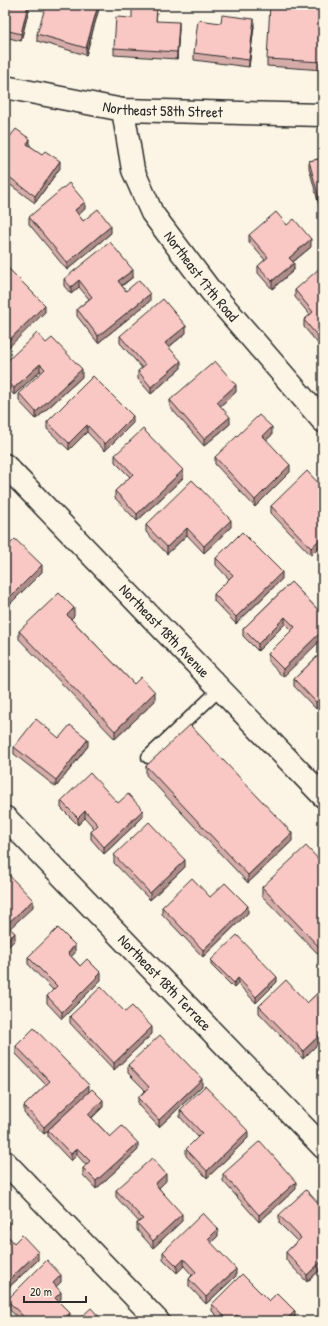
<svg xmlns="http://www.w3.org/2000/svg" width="328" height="1326" font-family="'Patrick Hand',sans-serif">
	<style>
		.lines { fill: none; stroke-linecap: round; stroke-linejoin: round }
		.lane-casing { stroke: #2b2b2b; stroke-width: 15 }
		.street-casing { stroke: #2b2b2b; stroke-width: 25 }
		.secondary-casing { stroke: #2b2b2b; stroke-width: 25 }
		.lane { stroke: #fcf5e5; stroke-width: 12 }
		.street { stroke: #fcf5e5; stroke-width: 22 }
		.secondary { stroke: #fcf5e5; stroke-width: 22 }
		.wall { fill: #d6aca9; stroke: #2b2b2b }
		.shaded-wall { fill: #ae8c89; stroke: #2b2b2b }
		.building { fill: #f9c8c4; stroke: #2b2b2b }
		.labels { text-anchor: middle; stroke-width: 3; stroke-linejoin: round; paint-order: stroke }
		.street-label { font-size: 15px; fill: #2b2b2b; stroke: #fcf5e5 }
	</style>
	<rect width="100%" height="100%" fill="#fcf5e5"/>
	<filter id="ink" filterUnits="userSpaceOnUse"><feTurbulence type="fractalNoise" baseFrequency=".025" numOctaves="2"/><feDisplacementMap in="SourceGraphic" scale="8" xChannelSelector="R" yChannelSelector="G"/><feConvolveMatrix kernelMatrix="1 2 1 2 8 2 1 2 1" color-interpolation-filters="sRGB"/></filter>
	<g filter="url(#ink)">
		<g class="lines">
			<!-- lane casing -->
			<g class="lane-casing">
				<path id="lane" d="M148 757 220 689"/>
			</g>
			<!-- street casing -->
			<g class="street-casing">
				<g id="street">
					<path id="s1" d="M5 87 123 110 323 115"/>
					<path id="s2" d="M123 110 133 170 152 213 210 290 323 421"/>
					<path id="s3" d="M5 819 6 818 323 1147"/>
					<path d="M5 1162 158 1321"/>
				</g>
			</g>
			<!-- secondary casing -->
			<g class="secondary-casing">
				<g id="secondary">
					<path id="s4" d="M5 465 323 796"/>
				</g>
			</g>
			<!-- lane -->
			<use href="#lane" class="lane"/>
			<!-- street -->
			<use href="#street" class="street"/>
			<!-- secondary -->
			<use href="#secondary" class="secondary"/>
		</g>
		<!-- wall -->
		<g class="wall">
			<path d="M5 5H29V9L21 41 5 37Z"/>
			<path d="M100 5 86 55 37 41V34Z"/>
			<path d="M323 9V70L267 66V59Z"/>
			<path d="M157 13 156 21 179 29 177 59 114 55V48L132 18Z"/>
			<path d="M221 23 254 26 249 67 194 60V53Z"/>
			<path d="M5 143 30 146 60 168 35 203 5 181Z"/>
			<path d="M323 158V220L309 168V161Z"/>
			<path d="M85 209 78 215 83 221 111 233 67 270 29 224V217Z"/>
			<path d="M287 225 311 247 293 262 294 270 272 289 258 273V266L265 260 249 242V235Z"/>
			<path d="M323 270V343L320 346 304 327V320L310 315 295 297V290Z"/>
			<path d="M133 277 122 286 126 291 150 301 98 343 77 316V309L89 299 79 287 71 294 64 286V279Z"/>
			<path d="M186 333 169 347 181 368 151 394 138 379V371L142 368 120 343V336Z"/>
			<path d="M46 343 82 377 36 419 19 401V393L42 373 40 371 14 395 5 385V363Z"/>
			<path d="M236 392 220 406 230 424 204 446 170 407V400Z"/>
			<path d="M47 422 133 423 105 451 87 432 69 450 47 429Z"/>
			<path d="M272 435 266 440 290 472 255 507 215 464V457Z"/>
			<path d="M115 455 183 478 137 521 115 498V491L130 477 115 462Z"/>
			<path d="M323 488 311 555 271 513V506Z"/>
			<path d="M146 525 231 527 204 553 187 535 167 554 146 532Z"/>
			<path d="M216 558 282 579 236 624 214 601V594L229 579 216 565Z"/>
			<path d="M291 582 323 615 283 677 268 661V654L292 631 285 624 258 651 243 636V629Z"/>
			<path d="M74 616 71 619 134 684 155 701 115 739 19 639V631Z"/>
			<path d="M323 651V703L316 709 294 686V679Z"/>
			<path d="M59 738 88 746 56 787 14 754V747Z"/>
			<path d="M146 766 292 841 248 883 146 775Z"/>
			<path d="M61 801 118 803 143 817 104 854 91 839V832L94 828 85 818 78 825 61 808Z"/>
			<path d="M114 855 185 867 150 900 114 863Z"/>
			<path d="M323 864V959L262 896V887Z"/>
			<path d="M210 897 248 913 203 957 162 914V907Z"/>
			<path d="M75 953 71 956 80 966 101 980 62 1019 47 1003V996L53 990 28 964V957Z"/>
			<path d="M211 960 277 982 256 1003 238 984 234 988 211 965Z"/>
			<path d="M323 988V1039L303 1059 259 1013V1006L307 1003Z"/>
			<path d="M125 1012 152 1034 114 1070 70 1023V1016Z"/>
			<path d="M16 1046 89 1092 103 1107 92 1118 110 1137 138 1150 96 1189 83 1175V1168L86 1165 77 1155 71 1161 48 1137V1131L44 1134 24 1113V1106L46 1085 16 1054Z"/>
			<path d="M128 1065 202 1086 159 1127 138 1105V1098L145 1090 128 1073Z"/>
			<path d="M323 1066V1081L319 1077V1070Z"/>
			<path d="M180 1110 248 1138 207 1178 186 1156V1149L198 1137 180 1117Z"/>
			<path d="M223 1174 296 1189 259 1222 223 1181Z"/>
			<path d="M166 1181 159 1188 182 1221 153 1248 137 1230V1223L139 1222 116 1197V1190Z"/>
			<path d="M323 1208V1267L307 1282 286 1260V1252L297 1241 279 1223V1215Z"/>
			<path d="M5 1233 14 1243 38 1260 8 1288 5 1285Z"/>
			<path d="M218 1236 211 1243 236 1276 206 1304 189 1286V1279L192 1275 184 1266 177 1273 163 1259V1252Z"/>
			<path d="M61 1282 56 1287 61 1299 58 1301 70 1320 68 1321H21L7 1307V1300Z"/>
			<path d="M269 1301 295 1318 292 1321H222L212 1311V1304Z"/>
		</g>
		<!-- shaded-wall -->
		<g class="shaded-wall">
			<path d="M28 5H29V9L21 41V34Z"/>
			<path d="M98 5H100L86 55V48Z"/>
			<path d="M254 19V26L249 67V60Z"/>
			<path d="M179 22V29L177 59V52Z"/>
			<path d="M30 139V146L27 144Z"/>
			<path d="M60 161V168L35 203V196Z"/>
			<path d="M85 202V209L75 218V210Z"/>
			<path d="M111 226V233L67 270V263Z"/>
			<path d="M311 239V247L289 265V258Z"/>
			<path d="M294 263V270L272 289V281Z"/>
			<path d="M133 270V277L118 288V281Z"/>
			<path d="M79 280V287L71 294V287Z"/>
			<path d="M150 294V301L98 343V336Z"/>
			<path d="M45 305V312L5 351V344Z"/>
			<path d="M186 326V333L165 350V343Z"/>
			<path d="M323 336V343L320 346V339Z"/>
			<path d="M181 361V368L151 394V387Z"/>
			<path d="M40 364V371L14 395V388Z"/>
			<path d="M82 369V377L36 419V412Z"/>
			<path d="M236 385V392L217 409V402Z"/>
			<path d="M133 416V423L105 451V444Z"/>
			<path d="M230 417V424L204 446V439Z"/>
			<path d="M87 425V432L69 450V443Z"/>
			<path d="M272 427V435L263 443V436Z"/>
			<path d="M290 465V472L255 507V500Z"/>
			<path d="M183 470V478L137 521V514Z"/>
			<path d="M231 520V527L204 553V546Z"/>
			<path d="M187 528V535L167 554V547Z"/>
			<path d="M323 536V543L311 555V548Z"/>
			<path d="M42 565V572L5 609V602Z"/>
			<path d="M282 572V579L236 624V617Z"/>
			<path d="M74 608V616L67 623V615Z"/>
			<path d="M285 617V624L258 651V644Z"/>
			<path d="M323 630V638L283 677V669Z"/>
			<path d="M155 692V701L115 739V731Z"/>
			<path d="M323 696V703L316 709V702Z"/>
			<path d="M88 739V746L56 787V780Z"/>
			<path d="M143 810V817L104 854V847Z"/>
			<path d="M85 811V818L78 825V818Z"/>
			<path d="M292 833V841L248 883V875Z"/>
			<path d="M185 860V867L150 900V893Z"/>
			<path d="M33 900V907L6 932V925Z"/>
			<path d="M248 906V913L203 957V950Z"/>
			<path d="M15 933V940L5 950V943Z"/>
			<path d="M75 945V953L68 960V953Z"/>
			<path d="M101 973V980L62 1019V1012Z"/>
			<path d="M277 977V982L256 1003V997Z"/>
			<path d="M238 978V984L234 988V983Z"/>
			<path d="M152 1027V1034L114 1070V1063Z"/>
			<path d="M323 1032V1039L303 1059V1051Z"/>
			<path d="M8 1071V1078L5 1081V1074Z"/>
			<path d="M202 1079V1086L159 1127V1120Z"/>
			<path d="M89 1085V1092L48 1130V1131L44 1134V1127Z"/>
			<path d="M103 1100V1107L88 1121V1114Z"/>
			<path d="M248 1131V1138L207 1178V1171Z"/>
			<path d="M138 1143V1150L96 1189V1181Z"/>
			<path d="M77 1148V1155L71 1161V1154Z"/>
			<path d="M166 1174V1181L155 1192V1184Z"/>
			<path d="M296 1182V1189L259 1222V1215Z"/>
			<path d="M182 1214V1221L153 1248V1241Z"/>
			<path d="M9 1222V1229L5 1233V1226Z"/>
			<path d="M218 1229V1236L208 1246V1239Z"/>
			<path d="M38 1252V1260L8 1288V1281Z"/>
			<path d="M184 1259V1266L177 1273V1266Z"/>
			<path d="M323 1260V1267L307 1282V1275Z"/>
			<path d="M236 1269V1276L206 1304V1297Z"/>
			<path d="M61 1275V1282L53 1290V1283Z"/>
			<path d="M61 1292V1299L55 1305V1298Z"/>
			<path d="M295 1311V1318L292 1321H285Z"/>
			<path d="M70 1313V1320L68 1321H61Z"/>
			<path d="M237 1315V1321H230Z"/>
		</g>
		<!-- building -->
		<g class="building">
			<path d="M5 5H28L21 34 5 30Z"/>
			<path d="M46 5H98L86 48 37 34Z"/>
			<path d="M132 5 157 6 156 21 179 22 177 52 114 48 116 17 132 18Z"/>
			<path d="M270 5 323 9V62L267 59Z"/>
			<path d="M222 15 254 19 249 60 194 53 198 20 221 23Z"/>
			<path d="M16 129 30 139 27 144 42 154 45 151 60 161 35 196 5 174V143Z"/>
			<path d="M323 158V213L309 161Z"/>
			<path d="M69 183 85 202 75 210 83 221 98 209 111 226 67 263 29 217Z"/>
			<path d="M276 212 287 225 294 219 311 239 289 258 294 263 272 281 258 266 268 257 249 235Z"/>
			<path d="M110 242 133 270 118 281 126 291 139 280 150 294 98 336 77 309 92 297 79 280 71 287 64 279Z"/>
			<path d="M5 265 45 305 5 344Z"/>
			<path d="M321 267 323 270V336L320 339 304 320 313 312 295 290Z"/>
			<path d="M163 299 186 326 165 343 181 361 151 387 138 371 145 365 120 336Z"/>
			<path d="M37 333 46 343 52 338 82 369 36 412 19 393 45 369 40 364 14 388 5 378V363Z"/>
			<path d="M215 361 236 385 217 402 230 417 204 439 170 400Z"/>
			<path d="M93 376 133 416 105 444 87 425 69 443 47 422Z"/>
			<path d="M259 415 272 427 263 436 290 465 255 500 215 457Z"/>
			<path d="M143 429 183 470 137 514 115 491 133 474 115 455Z"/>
			<path d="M307 471 323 488V528L321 530 323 532V536L311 548 271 506Z"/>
			<path d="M192 480 231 520 204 546 187 528 167 547 146 525Z"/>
			<path d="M242 532 282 572 236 617 214 594 233 575 216 558Z"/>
			<path d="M15 539 42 565 5 602V549Z"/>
			<path d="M291 582 323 615V630L283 669 268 654 295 627 285 617 258 644 243 629Z"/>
			<path d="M59 593 74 608 67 615 134 684 141 677 155 692 115 731 19 631Z"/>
			<path d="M323 651V696L316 702 294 679Z"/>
			<path d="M36 719 59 738 70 725 88 739 56 780 14 747Z"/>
			<path d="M190 725 292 833 248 875 146 766Z"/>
			<path d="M90 773 118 803 128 794 143 810 104 847 91 832 98 825 85 811 78 818 61 801Z"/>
			<path d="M149 822 185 860 150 893 114 855Z"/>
			<path d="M306 846 323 864V951L262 887Z"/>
			<path d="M5 871 33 900 6 925 15 933 5 943Z"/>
			<path d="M192 878 210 897 225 883 248 906 203 950 162 907Z"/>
			<path d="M58 928 75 945 68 953 80 966 87 959 101 973 62 1012 47 996 57 986 28 957Z"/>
			<path d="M237 935 277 977 256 997 238 978 234 983 211 960Z"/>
			<path d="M286 980 307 1003 323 988V1032L303 1051 259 1006Z"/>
			<path d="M101 987 125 1012 132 1006 152 1027 114 1063 70 1016Z"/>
			<path d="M34 1028 89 1085 44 1127 24 1106 50 1081 16 1046Z"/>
			<path d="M160 1035 202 1079 159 1120 138 1098 149 1087 128 1065Z"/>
			<path d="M323 1066V1074L319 1070Z"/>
			<path d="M5 1069 8 1071 5 1074Z"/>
			<path d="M205 1086 248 1131 207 1171 186 1149 202 1133 180 1110Z"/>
			<path d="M92 1089 103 1100 88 1114 110 1137 122 1126 138 1143 96 1181 83 1168 90 1161 77 1148 71 1154 48 1130Z"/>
			<path d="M260 1141 296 1182 259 1215 223 1174Z"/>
			<path d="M152 1158 166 1174 155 1184 182 1214 153 1241 137 1223 143 1219 116 1190Z"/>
			<path d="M306 1190 323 1208V1260L307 1275 286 1252 301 1238 279 1215Z"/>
			<path d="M203 1213 218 1229 208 1239 236 1269 206 1297 189 1279 196 1272 184 1259 177 1266 163 1252Z"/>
			<path d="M5 1218 9 1222 5 1226Z"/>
			<path d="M5 1233 14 1243 22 1235 38 1252 8 1281 5 1278Z"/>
			<path d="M47 1260 61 1275 53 1283 61 1292 55 1298 70 1313 61 1321H28L7 1300Z"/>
			<path d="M242 1274 269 1301 277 1293 295 1311 285 1321H243L237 1315 229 1321 212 1304Z"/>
			<path d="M91 1308 103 1321H77Z"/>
		</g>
	</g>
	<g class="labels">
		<!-- street labels -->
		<g class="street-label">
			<text dy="5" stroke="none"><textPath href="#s1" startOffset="160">Northeast 58th Street</textPath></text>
			<text dy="5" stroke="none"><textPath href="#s2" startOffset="188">Northeast 17th Road</textPath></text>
			<text dy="5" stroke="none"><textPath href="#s4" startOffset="230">Northeast 18th Avenue</textPath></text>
			<text dy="5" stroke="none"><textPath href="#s3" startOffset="230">Northeast 18th Terrace</textPath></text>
		</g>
	</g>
	<!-- margin -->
	<rect width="328" height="1326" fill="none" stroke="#fcf5e5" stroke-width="20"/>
	<rect x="10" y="10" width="308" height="1306" fill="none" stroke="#2b2b2b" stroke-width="1.5" filter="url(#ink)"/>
	<!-- scale -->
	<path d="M24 1296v6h62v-6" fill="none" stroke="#2b2b2b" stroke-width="2"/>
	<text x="30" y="1296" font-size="12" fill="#2b2b2b" stroke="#fcf5e5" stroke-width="3" paint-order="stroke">20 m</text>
</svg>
